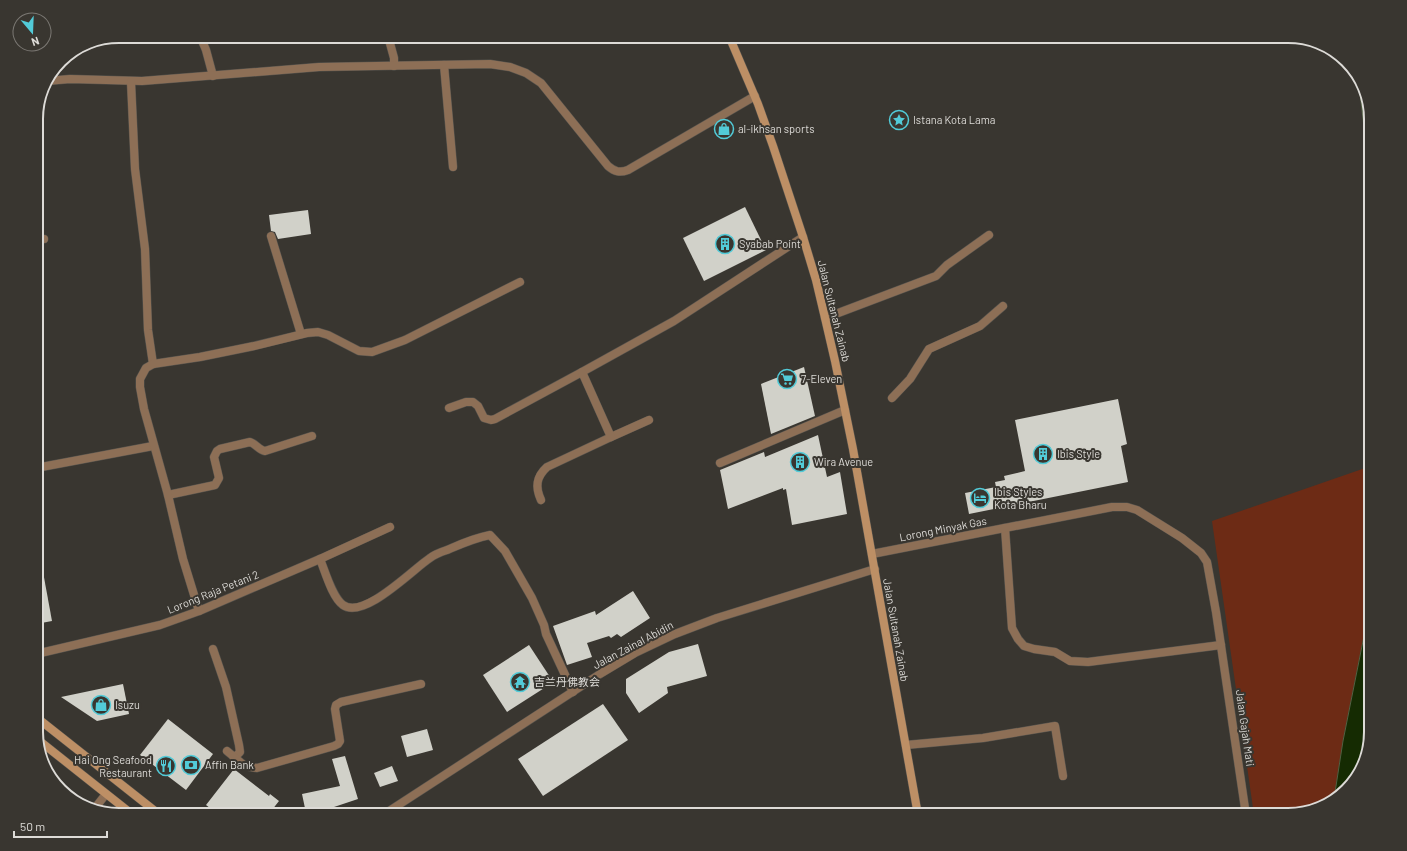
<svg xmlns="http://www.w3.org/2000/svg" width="1407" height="851" font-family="Barlow,'Noto Sans SC',sans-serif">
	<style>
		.green { fill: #6d2b15 }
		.water { fill: #152b02; stroke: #516042 }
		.building { fill: #d1d1c9 }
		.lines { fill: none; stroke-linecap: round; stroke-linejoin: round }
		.street-casing { stroke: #57544e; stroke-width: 9 }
		.secondary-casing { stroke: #57544e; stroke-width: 9 }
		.street { stroke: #8d6f56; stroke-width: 8 }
		.secondary { stroke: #bd8f65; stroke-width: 8 }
		.labels { text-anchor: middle; stroke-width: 4; stroke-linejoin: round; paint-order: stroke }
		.poi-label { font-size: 11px; fill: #dddbd7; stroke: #393630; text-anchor: start }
		.street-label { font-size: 11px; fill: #dddbd7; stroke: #393630 }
		.rim { fill: none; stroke: #dddbd7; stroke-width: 2 }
	</style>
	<rect width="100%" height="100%" fill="#393630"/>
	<!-- green -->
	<path class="green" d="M1371 466V601L1343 741 1334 799 1329 804 1288 815H1254L1212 521Z"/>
	<!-- water -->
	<g class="water">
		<path d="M1358 76 1371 114V187Z"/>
		<path d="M1371 601V732L1360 773 1334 799 1343 741Z"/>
	</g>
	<!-- building -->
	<g class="building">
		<path d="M745 207 766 250 704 281 683 238Z"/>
		<path d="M308 210 311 234 278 239 275 232 271 231 269 215Z"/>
		<path d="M804 367 815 416 771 434 761 384Z"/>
		<path d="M1118 399 1127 444 1121 446 1128 482 969 514 965 493 996 487 995 482 1005 480 1004 476 1025 471 1015 420Z"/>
		<path d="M818 435 827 477 840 472 847 514 792 525 786 489 783 490V488L728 509 720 470 764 452 765 457Z"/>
		<path d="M41 561 52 621 36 624V562Z"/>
		<path d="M633 591 650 618 621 637 617 634 611 638 609 636 587 643 592 657 567 665 553 626 595 611 596 615Z"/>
		<path d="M698 644 707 676 667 687 668 693 639 713 626 693V679L669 652Z"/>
		<path d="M529 645 550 677 549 685 507 712 483 675Z"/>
		<path d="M123 684 129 714 97 721 61 697Z"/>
		<path d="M603 704 628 740 543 796 518 759Z"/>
		<path d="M168 719 213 754 186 790 140 755Z"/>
		<path d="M427 729 433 750 407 757 401 736Z"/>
		<path d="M345 756 358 799 334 807 306 813 302 794 340 786 332 759Z"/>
		<path d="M392 766 398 781 380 787 374 773Z"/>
		<path d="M234 769 269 796 270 794 279 801 268 815H219L206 805Z"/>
	</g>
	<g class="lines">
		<!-- street casing -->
		<g class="street-casing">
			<g id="street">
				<path d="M200 36 206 50 213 76"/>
				<path d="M388 36 394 58V66"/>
				<path d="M444 65 453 167"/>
				<path d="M47 81 70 79 142 81 319 67 490 64 510 67 526 73 541 83 608 166C615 172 620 173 628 170L755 96"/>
				<path d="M131 82 135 169 145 249 148 330 153 364"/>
				<path d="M271 236 301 334"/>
				<path d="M36 239H44"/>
				<path d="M825 318 936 276 947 265 989 235"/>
				<path d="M892 398 910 379 929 349 980 326 1003 306"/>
				<path d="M449 408 466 402H473L478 406 484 418 491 420 495 419 582 372 674 321 803 237"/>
				<path d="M611 437 649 420"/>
				<path d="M720 463 845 410"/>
				<path d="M36 468 153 446"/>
				<path d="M168 495 215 485 219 478 214 457 217 451 220 449 250 442C256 444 259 450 265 451L312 436"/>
				<path d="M541 500C535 487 536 477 547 467L611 437 582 372"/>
				<path d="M1005 528 1012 628 1018 639 1024 646 1034 649 1055 652 1070 661 1088 662 1221 645"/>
				<path d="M872 554 1112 507H1127L1137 510 1182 538 1201 553 1207 562 1216 612 1246 815"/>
				<path d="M320 559C325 571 332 597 343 605 364 620 413 569 430 558 435 554 441 552 447 550 461 544 474 538 490 535L505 551 532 598 544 625 546 634 573 692"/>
				<path d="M199 611 183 559 168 495 144 409 140 387V379L146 368 153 364 200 357 254 346 307 333 318 332 328 335 359 351 372 352 405 340 520 282"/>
				<path d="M213 649 226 687 239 745 240 752 234 758"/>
				<path d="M36 654 160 625 199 611 320 559 390 527"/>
				<path d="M906 745 983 738 1055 726 1063 776"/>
				<path d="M227 751 245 766 257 768 334 746 338 744 340 741 335 709 336 705 341 702 421 684"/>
				<path d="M95 808 106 794"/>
				<path d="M383 815 600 674 635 653 675 634 717 618 875 569"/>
			</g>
		</g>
		<!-- secondary casing -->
		<g class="secondary-casing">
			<g id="secondary">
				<path d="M729 36 758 104 773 146 803 237 816 280 825 318 835 361 853 449 918 815"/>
				<path d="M36 717 160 815"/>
				<path d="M37 739 133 815"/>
			</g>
		</g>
		<!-- street -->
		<use href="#street" class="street"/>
		<!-- secondary -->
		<use href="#secondary" class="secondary"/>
	</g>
	<!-- icons -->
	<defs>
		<g id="sight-ring" transform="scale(1)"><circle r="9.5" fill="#393630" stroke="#52cbd8" stroke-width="1.5"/><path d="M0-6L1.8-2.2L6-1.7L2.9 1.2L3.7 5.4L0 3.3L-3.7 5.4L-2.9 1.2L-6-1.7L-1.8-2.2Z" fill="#52cbd8"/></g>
		<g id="shop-ring" transform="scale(1)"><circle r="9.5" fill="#393630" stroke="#52cbd8" stroke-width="1.5"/><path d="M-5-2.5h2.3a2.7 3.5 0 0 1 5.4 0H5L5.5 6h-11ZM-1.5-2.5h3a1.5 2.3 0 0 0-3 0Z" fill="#52cbd8"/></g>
		<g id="building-ring" transform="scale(1)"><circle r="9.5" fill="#393630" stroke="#52cbd8" stroke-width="1.5"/><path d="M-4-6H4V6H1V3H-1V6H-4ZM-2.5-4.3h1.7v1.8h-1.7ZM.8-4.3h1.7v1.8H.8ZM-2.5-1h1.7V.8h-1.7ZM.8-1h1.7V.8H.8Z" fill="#52cbd8"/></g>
		<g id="supermarket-ring" transform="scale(1)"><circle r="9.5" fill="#393630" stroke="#52cbd8" stroke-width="1.5"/><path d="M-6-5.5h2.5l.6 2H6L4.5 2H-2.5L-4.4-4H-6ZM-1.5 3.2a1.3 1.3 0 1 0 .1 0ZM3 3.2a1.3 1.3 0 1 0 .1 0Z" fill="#52cbd8"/></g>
		<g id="hotel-ring" transform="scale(1)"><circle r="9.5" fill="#393630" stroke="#52cbd8" stroke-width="1.5"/><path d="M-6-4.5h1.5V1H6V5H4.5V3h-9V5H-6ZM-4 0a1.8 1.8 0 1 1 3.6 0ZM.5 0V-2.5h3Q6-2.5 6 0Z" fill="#52cbd8"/></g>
		<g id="temple-ring" transform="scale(1)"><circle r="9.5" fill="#393630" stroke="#52cbd8" stroke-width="1.5"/><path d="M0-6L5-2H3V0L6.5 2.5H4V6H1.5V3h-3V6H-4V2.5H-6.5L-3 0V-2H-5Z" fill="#52cbd8"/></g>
		<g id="bank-ring" transform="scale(1)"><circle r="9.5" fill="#393630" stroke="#52cbd8" stroke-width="1.5"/><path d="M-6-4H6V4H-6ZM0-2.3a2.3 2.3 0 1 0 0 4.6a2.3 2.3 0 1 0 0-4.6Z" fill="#52cbd8"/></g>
		<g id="restaurant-ring" transform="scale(1)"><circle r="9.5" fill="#393630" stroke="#52cbd8" stroke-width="1.5"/><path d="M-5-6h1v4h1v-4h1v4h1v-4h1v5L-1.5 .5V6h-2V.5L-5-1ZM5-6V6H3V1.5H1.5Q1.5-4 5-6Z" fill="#52cbd8"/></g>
	</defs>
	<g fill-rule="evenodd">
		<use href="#sight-ring" x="899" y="120"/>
		<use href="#shop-ring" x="724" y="129"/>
		<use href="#building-ring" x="725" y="244"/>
		<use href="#supermarket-ring" x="787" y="379"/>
		<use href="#building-ring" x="1043" y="454"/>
		<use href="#building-ring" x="800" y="462"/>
		<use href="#hotel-ring" x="980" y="498"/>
		<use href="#temple-ring" x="520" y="682"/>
		<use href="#shop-ring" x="101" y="705"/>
		<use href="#bank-ring" x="191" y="765"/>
		<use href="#restaurant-ring" x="166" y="766"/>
	</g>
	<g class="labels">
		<!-- poi labels -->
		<g class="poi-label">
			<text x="913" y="124">Istana Kota Lama</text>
			<text x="738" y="133">al-ikhsan sports</text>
			<text x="739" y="248">Syabab Point</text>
			<text x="801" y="383">7-Eleven</text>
			<text x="1057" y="458">Ibis Style</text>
			<text x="814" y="466">Wira Avenue</text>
			<text x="994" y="496">Ibis Styles<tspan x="994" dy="13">Kota Bharu</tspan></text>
			<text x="534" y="686">吉兰丹佛教会</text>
			<text x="115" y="709">Isuzu</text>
			<text x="152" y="764" text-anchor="end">Hai Ong Seafood<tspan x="152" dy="13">Restaurant</tspan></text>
			<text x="205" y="769">Affin Bank</text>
		</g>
		<!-- street labels -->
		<g class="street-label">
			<text transform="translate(834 311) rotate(76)" y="4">Jalan Sultanah Zainab</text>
			<text transform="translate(943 529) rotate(-11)" y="4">Lorong Minyak Gas</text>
			<text transform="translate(213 592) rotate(-22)" y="4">Lorong Raja Petani 2</text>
			<text transform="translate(896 630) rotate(80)" y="4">Jalan Sultanah Zainab</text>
			<text transform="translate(633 645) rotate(-28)" y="4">Jalan Zainal Abidin</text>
			<text transform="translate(1245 728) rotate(82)" y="4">Jalan Gajah Mati</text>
		</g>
	</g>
	<!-- crop -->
	<path d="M0 0H1407V851H0ZM119 43H1288A76 76 0 0 1 1364 119V732A76 76 0 0 1 1288 808H119A76 76 0 0 1 43 732V119A76 76 0 0 1 119 43Z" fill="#393630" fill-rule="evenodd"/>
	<path class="rim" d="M119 43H1288A76 76 0 0 1 1364 119V732A76 76 0 0 1 1288 808H119A76 76 0 0 1 43 732V119A76 76 0 0 1 119 43Z"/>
	<!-- north arrow -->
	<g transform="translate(32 32) rotate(161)"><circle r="19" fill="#393630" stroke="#7b7873"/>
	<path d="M0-3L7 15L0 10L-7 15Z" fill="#52cbd8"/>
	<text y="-6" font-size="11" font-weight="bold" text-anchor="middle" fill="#dddbd7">N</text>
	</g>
	<!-- scale -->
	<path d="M14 831v6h93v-6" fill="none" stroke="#dddbd7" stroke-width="2"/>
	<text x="20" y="831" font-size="12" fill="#dddbd7" stroke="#393630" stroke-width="3" paint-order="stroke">50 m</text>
</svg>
